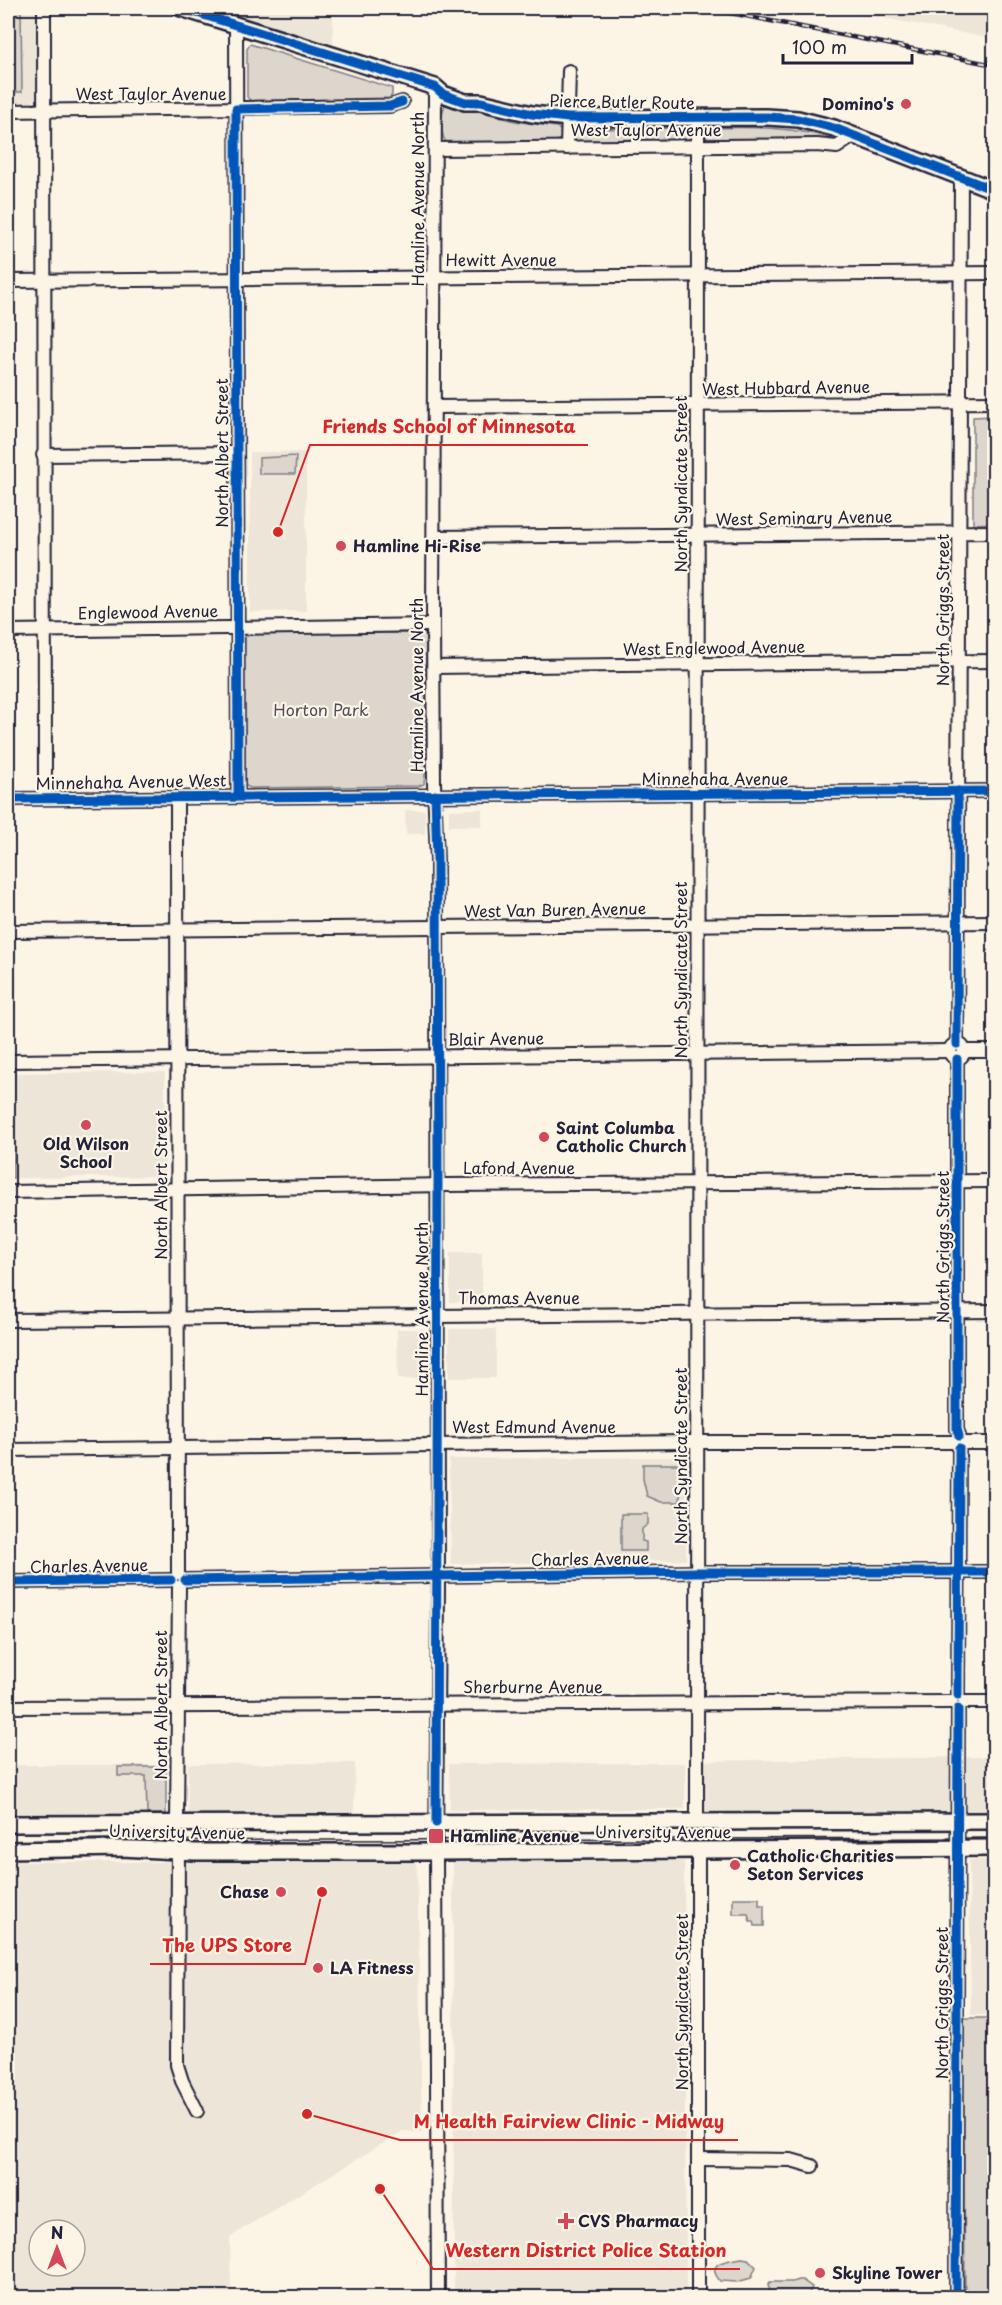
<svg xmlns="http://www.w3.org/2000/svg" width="1002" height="2305" font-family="'Playpen Sans',sans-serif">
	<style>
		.built { fill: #ece5d8; fill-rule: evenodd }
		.green { fill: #dcd6cc; stroke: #7f7c84; stroke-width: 1.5 }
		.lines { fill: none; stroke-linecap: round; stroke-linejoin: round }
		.minor-casing { stroke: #22223b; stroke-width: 16 }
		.major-casing { stroke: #22223b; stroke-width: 20 }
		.minor { stroke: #fcf5e5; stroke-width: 12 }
		.major { stroke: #fcf5e5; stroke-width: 15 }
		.tram { stroke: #22223b; stroke-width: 1.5 }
		.rail-casing { stroke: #22223b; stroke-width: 4.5 }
		.rail { stroke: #fcf5e5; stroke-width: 2; stroke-dasharray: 7; stroke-linecap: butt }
		.cycleway-casing { stroke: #fcf5e5; stroke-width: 13 }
		.cycleway { stroke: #0057b8; stroke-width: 9 }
		.poi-dot { fill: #d1495b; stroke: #fcf5e5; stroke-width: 2 }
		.labels { text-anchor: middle; stroke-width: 4.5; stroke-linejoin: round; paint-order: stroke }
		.street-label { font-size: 16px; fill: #22223b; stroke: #fcf5e5 }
		.poi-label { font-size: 16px; font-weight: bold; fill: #22223b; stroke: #fcf5e5; text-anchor: start }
		.park-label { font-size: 16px; fill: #504f5f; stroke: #fcf5e5 }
		.leader { fill: none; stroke: #d62828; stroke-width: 2 }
		.callout-dot { fill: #d62828; stroke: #fcf5e5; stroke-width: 2 }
		.callout-label { font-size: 18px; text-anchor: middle; font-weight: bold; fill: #d62828; stroke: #fcf5e5; stroke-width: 4.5; stroke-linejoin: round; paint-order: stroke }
	</style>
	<rect width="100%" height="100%" fill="#fcf5e5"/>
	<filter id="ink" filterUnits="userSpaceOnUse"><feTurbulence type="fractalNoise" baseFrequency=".0167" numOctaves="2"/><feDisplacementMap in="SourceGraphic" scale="12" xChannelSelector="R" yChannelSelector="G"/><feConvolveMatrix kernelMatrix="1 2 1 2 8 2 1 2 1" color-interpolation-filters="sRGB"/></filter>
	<g filter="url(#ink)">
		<!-- built -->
		<g class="built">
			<path d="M8 8H37V97L35 100 29 103H8Z"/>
			<path d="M213 8H333V45Z"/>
			<path d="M832 8H994V39Z"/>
			<path d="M250 452H306V611L250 612Z"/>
			<path d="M482 809V826H449V810Z"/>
			<path d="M405 810H425V834H406Z"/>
			<path d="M165 1072V1176L8 1178V1073Z"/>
			<rect x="450" y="1253" width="32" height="49"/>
			<path d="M397 1329H425L426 1379H398Z"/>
			<rect x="449" y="1329" width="47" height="49"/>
			<path d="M686 1457V1560L451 1564 449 1459Z"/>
			<path d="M969 1757H994V1816L703 1817 702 1761Z"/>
			<path d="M355 1763 354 1814H188V1764Z"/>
			<path d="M685 1763V1809L450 1810 449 1764Z"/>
			<path d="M8 1765H166V1814L8 1815Z"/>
			<path d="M969 1860H994V2015H971Z"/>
			<path d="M684 1861 686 2297H454L453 1862Z"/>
			<path d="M8 1862H417L422 2132 403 2131 242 2229 230 2238 231 2297H8ZM39 2230H75V2266H39Z"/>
		</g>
		<!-- green -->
		<g class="green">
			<path d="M8 8H21L22 92H8Z"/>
			<path d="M250 44 392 88V95L390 98 251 101 247 97V49Z"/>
			<path d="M450 103 515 121 557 127 561 131V139L554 142H446C440 134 441 114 445 105Z"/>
			<path d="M685 128 691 135 687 141 579 142 573 139V133L578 129Z"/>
			<path d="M708 128C753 127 796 126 839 141L830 144 821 139 709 141 704 134V130Z"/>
			<path d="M994 416V523L973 524V417Z"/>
			<path d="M296 456 295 474H259V458Z"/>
			<path d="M418 631 425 633 426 639V764L424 784 419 786 250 788 246 786 243 779 245 774 243 636 249 633H411Z"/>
			<rect x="8" y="1076" width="5" height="102"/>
			<path d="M643 1464H677L681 1467 680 1502H661L647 1496 643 1479Z"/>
			<path d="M621 1514H648V1524L642 1529V1541L646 1542V1551H621Z"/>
			<path d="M118 1767H166V1814H147L146 1776H118Z"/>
			<path d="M733 1898H759V1905H764V1926H755L754 1921H750L748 1914H733Z"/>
			<path d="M963 2018H994V2297H965Z"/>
			<path d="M742 2258 748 2259 756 2267 751 2278 737 2282 720 2281C703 2261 731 2260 742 2258Z"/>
			<path d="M798 2280H802L812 2287 807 2297H772L768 2285 770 2282H792Z"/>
		</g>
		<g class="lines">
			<!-- minor casing -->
			<g class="minor-casing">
				<g id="minor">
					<path d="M44 8 45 798"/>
					<path d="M236 25 238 796"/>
					<path d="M435 87 433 625 434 783 437 860 438 1589 436 1852 438 2298"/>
					<path d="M8 111 390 106 402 102"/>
					<path d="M567 148 569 71"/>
					<path d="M435 149 817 145 837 147 853 136"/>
					<path d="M8 281 994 273"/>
					<path d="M434 407 994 402"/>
					<path d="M43 455 237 453"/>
					<path d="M434 537 994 532"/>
					<path d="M8 631 433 625"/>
					<path d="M434 667 994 661"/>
					<path d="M177 797 178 1573"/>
					<path d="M8 799 994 791"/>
					<path d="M8 931 994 922"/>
					<circle cx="957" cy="1051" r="7"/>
					<path d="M957 1044 961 177"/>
					<path d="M964 1051H994"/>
					<path d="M957 1059V1429L959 1436"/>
					<path d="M8 1061 950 1051"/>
					<path d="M8 1192 447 1185 994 1181"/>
					<path d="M8 1320 994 1311"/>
					<path d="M965 1443H994"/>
					<path d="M8 1450 687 1442H953"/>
					<path d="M185 1580 697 1572H994"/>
					<path d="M8 1582 171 1580"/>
					<path d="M958 1695 959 1448"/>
					<path d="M965 1702H994"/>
					<path d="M8 1707 951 1702"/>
					<path d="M697 1822 698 118"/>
					<path d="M177 1823 179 1587"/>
					<path d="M178 1851 177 2065 182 2081 197 2111"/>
					<path d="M698 2159 791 2160 812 2166"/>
					<path d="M698 2298V1850"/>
					<path d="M956 2298 958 1709"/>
				</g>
			</g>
			<!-- major casing -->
			<g class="major-casing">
				<g id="major">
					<path d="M181 8 435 87 443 94 465 102H481L532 114 568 118 767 117 798 119 834 128 994 190"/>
					<path d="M8 1824 994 1821"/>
					<path d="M8 1850 122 1848 195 1852H436L994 1848"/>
				</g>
			</g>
			<!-- minor -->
			<use href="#minor" class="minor"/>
			<!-- major -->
			<use href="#major" class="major"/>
			<!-- tram -->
			<path class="tram" d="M8 1841 994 1838"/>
			<!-- rail casing -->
			<g class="rail-casing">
				<path id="rail" d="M705 8 994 65"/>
			</g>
			<!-- rail -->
			<use href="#rail" class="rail"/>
			<!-- cycleway casing -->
			<g class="cycleway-casing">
				<g id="cycleway">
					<path d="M181 8 435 87 443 94 465 102H481L532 114 568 118 767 117 798 119 834 128 994 190"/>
					<path d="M435 795 437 860 438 1174 436 1823"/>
					<path d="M238 796 236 109 390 106 402 102"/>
					<path d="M8 799 994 791"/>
					<path d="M957 1044 958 791"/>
					<path d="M957 1059V1429L959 1436"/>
					<path d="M185 1580 697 1572H994"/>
					<path d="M8 1582 171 1580"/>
					<path d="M958 1695 959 1448"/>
					<path d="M956 2298 958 1709"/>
				</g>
			</g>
			<!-- cycleway -->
			<use href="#cycleway" class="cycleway"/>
		</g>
	</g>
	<!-- markers -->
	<g class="poi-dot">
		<circle cx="906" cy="104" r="6"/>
		<circle cx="341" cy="546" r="6"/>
		<circle cx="86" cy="1125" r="6"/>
		<circle cx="544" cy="1137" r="6"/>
		<rect x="428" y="1828" width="16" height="16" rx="3"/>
		<circle cx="735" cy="1865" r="6"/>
		<circle cx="281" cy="1892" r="6"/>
		<circle cx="318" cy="1968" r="6"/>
		<path d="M563 2212h6v6h6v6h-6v6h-6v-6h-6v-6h6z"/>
		<circle cx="820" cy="2273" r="6"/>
	</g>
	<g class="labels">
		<!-- street labels -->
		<g class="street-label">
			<text x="151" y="100">West Taylor Avenue</text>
			<text transform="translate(622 102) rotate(1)" y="6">Pierce Butler Route</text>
			<text x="646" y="136">West Taylor Avenue</text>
			<text transform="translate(418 199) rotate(-90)" y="6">Hamline Avenue North</text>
			<text x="501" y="266">Hewitt Avenue</text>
			<text transform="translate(786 388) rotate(-1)" y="6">West Hubbard Avenue</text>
			<text transform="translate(222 453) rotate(-90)" y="6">North Albert Street</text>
			<text transform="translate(681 484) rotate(-90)" y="6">North Syndicate Street</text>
			<text transform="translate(804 518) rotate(-1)" y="6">West Seminary Avenue</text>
			<text transform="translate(943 610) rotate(-90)" y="6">North Griggs Street</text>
			<text transform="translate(148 612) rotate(-1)" y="6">Englewood Avenue</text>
			<text transform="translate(714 648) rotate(-1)" y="6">West Englewood Avenue</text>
			<text transform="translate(417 685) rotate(-90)" y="6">Hamline Avenue North</text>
			<text x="715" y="785">Minnehaha Avenue</text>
			<text transform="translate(131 782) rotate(-1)" y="6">Minnehaha Avenue West</text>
			<text transform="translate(555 910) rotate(-1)" y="6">West Van Buren Avenue</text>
			<text transform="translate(681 970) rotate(-90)" y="6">North Syndicate Street</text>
			<text transform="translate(496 1039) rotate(-1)" y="6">Blair Avenue</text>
			<text x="519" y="1174">Lafond Avenue</text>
			<text transform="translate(161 1185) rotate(-90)" y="6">North Albert Street</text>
			<text transform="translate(943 1247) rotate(-90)" y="6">North Griggs Street</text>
			<text x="519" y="1304">Thomas Avenue</text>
			<text transform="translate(422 1309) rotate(-90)" y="6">Hamline Avenue North</text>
			<text x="534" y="1433">West Edmund Avenue</text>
			<text transform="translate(681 1456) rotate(-90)" y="6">North Syndicate Street</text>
			<text transform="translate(590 1559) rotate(-1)" y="6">Charles Avenue</text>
			<text transform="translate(89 1566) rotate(-1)" y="6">Charles Avenue</text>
			<text x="533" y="1693">Sherburne Avenue</text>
			<text transform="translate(161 1705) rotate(-90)" y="6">North Albert Street</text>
			<text transform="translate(177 1832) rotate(1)" y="6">University Avenue</text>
			<text x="663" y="1838">University Avenue</text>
			<text transform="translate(682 2002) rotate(-90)" y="6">North Syndicate Street</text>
			<text transform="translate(942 2003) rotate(-90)" y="6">North Griggs Street</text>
		</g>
		<!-- poi labels -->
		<g class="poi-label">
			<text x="894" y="110" text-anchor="end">Domino's</text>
			<text x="353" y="552">Hamline Hi-Rise</text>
			<text x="556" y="1134">Saint Columba<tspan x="556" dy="18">Catholic Church</tspan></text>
			<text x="86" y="1150" text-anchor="middle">Old Wilson<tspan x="86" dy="18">School</tspan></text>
			<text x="450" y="1842">Hamline Avenue</text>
			<text x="747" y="1862">Catholic Charities<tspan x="747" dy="18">Seton Services</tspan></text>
			<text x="269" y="1898" text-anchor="end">Chase</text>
			<text x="330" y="1974">LA Fitness</text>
			<text x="578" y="2227">CVS Pharmacy</text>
			<text x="832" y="2279">Skyline Tower</text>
		</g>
		<!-- park labels -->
		<g class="park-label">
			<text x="321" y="716">Horton Park</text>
		</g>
	</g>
	<!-- callouts -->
	<path class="leader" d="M278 532L310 445H588M322 1892L305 1964H150M307 2114L400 2140H738M380 2189L433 2269H740"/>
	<g class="callout-dot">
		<circle cx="278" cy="532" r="6"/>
		<circle cx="322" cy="1892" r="6"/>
		<circle cx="307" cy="2114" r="6"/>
		<circle cx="380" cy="2189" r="6"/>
	</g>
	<g class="callout-label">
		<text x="449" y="433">Friends School of Minnesota</text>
		<text x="227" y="1952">The UPS Store</text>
		<text x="569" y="2128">M Health Fairview Clinic - Midway</text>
		<text x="586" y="2257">Western District Police Station</text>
	</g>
	<!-- margin -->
	<rect width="1002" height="2305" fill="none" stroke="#fcf5e5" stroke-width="30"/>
	<rect x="15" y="15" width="972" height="2275" fill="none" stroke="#22223b" stroke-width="2" filter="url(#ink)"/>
	<!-- north arrow -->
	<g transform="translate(57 2248)"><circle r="28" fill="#fcf5e5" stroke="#a5a1a1" stroke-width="1.5"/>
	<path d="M0-4.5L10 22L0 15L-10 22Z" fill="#d1495b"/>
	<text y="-9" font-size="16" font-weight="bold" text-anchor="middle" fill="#22223b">N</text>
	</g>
	<!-- scale -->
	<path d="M783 54v9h129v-9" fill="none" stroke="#22223b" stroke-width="3"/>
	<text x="792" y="54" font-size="18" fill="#22223b" stroke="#fcf5e5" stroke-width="4.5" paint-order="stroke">100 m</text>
</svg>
